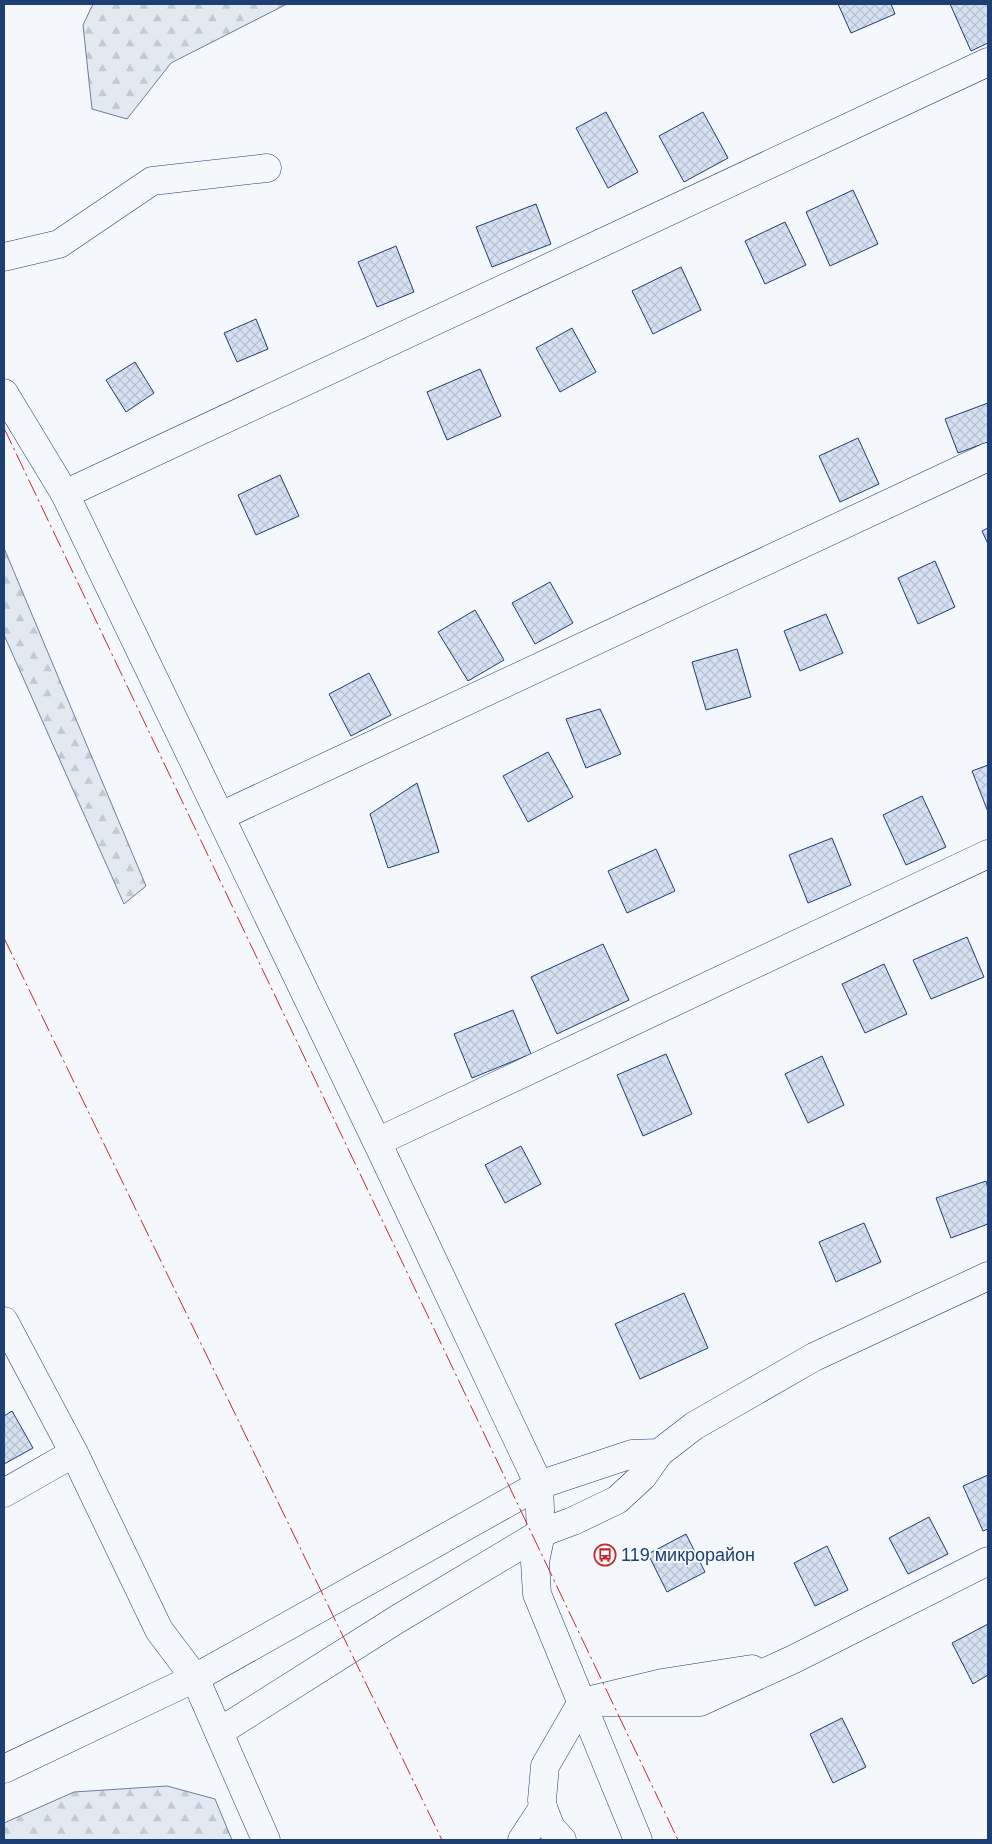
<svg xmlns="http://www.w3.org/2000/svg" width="992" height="1844" font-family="Helvetica,sans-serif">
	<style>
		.forest { fill: url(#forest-firs); stroke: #687fa3 }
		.building { fill: url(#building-cross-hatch); stroke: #1d3f73 }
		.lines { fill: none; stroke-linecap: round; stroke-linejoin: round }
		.street-casing { stroke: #1d3f73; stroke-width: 29 }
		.secondary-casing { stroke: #1d3f73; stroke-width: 29 }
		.street { stroke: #f4f7fb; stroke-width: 28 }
		.secondary { stroke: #f4f7fb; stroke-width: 28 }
		.power { stroke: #c62828; stroke-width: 1; stroke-dasharray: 18 4 2.5 4; stroke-linecap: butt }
		.labels { text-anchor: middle; stroke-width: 4; stroke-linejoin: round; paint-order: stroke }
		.poi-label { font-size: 18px; fill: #1d3f73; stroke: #f4f7fb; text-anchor: start }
	</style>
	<defs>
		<pattern id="forest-firs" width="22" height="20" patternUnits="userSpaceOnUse" patternTransform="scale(1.25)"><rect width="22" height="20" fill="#e3e9f0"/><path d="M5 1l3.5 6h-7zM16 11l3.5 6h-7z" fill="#c2c9d1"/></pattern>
		<pattern id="building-cross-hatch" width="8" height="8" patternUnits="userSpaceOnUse" patternTransform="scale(1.25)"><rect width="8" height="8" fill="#d5e0f0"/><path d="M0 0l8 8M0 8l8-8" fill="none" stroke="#b6c1d1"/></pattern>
	</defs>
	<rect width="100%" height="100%" fill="#f4f7fb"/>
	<!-- forest -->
	<g class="forest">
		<path d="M93 4H287L171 63 127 119 92 109 83 25Z"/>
		<path d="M4 548 146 886 124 904 4 635Z"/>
		<path d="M167 1786 215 1799 232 1840H4V1823L74 1792Z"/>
	</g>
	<!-- building -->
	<g class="building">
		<path d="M838 4H891L895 14 851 33Z"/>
		<path d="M950 4H988V43L971 51Z"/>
		<path d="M606 112 638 172 608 188 576 128Z"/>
		<path d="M703 112 728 158 684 182 659 136Z"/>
		<path d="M853 190 878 244 830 266 806 212Z"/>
		<path d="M536 204 551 244 492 267 476 227Z"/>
		<path d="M785 222 806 265 765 284 745 241Z"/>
		<path d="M396 246 414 292 377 307 358 262Z"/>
		<path d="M681 267 701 310 653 334 632 291Z"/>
		<path d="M256 319 268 349 237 362 224 333Z"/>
		<path d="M572 328 596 372 560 392 536 348Z"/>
		<path d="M135 362 154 393 126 412 106 380Z"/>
		<path d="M480 369 501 416 447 440 427 392Z"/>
		<path d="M988 403V442L958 453 945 419Z"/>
		<path d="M858 438 879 484 840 502 819 456Z"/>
		<path d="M280 475 299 516 256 535 238 495Z"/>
		<path d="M988 528V544L982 531Z"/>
		<path d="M935 561 955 607 918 624 898 578Z"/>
		<path d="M550 582 573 623 535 644 512 603Z"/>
		<path d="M475 610 504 660 468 681 438 632Z"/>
		<path d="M826 614 843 653 800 671 784 631Z"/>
		<path d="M737 649 751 697 706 710 692 662Z"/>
		<path d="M369 673 391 715 351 736 329 694Z"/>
		<path d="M600 709 621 754 586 768 566 719Z"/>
		<path d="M548 752 573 797 528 822 503 776Z"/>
		<path d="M988 765V812L972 771Z"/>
		<path d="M417 783 439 852 388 868 370 814Z"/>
		<path d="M922 796 946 847 906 865 883 815Z"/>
		<path d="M832 838 851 885 808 903 789 855Z"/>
		<path d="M656 849 675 891 627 913 608 871Z"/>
		<path d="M967 937 984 977 931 999 913 960Z"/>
		<path d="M603 944 629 1000 557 1034 531 977Z"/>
		<path d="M884 964 907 1014 865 1033 842 984Z"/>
		<path d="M513 1010 531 1054 472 1078 454 1034Z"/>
		<path d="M666 1054 692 1114 643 1136 617 1075Z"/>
		<path d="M822 1056 844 1105 808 1123 785 1074Z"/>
		<path d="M521 1146 541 1184 505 1203 485 1165Z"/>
		<path d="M986 1181 988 1188V1224L951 1238 936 1198Z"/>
		<path d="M864 1223 881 1262 836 1282 819 1242Z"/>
		<path d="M684 1293 708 1348 640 1379 615 1324Z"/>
		<path d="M12 1411 33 1448 4 1464V1416Z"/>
		<path d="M988 1475V1529L983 1531 963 1486Z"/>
		<path d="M929 1517 948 1554 908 1574 889 1538Z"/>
		<path d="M686 1534 705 1572 667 1592 648 1554Z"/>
		<path d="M827 1546 848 1590 815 1606 794 1563Z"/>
		<path d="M988 1624V1675L973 1684 952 1643Z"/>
		<path d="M842 1718 866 1767 833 1783 810 1734Z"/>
	</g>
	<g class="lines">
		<!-- street casing -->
		<g class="street-casing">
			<g id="street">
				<path d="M4 257 59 244 152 181 267 168"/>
				<path d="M65 494 988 62"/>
				<path d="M221 816 988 457"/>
				<path d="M377 1142 988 854"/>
				<path d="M4 1321 74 1453 159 1630 195 1678 266 1840"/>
				<path d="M4 1493 74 1453"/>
				<path d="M582 1702H700L794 1659 988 1561"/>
				<path d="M219 1732 396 1620 541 1533 573 1521 617 1500 643 1476 659 1453"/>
				<path d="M522 1840 543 1808"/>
				<path d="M562 1840 551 1828 543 1808 542 1800 545 1766 582 1702 662 1683 752 1669"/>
			</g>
		</g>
		<!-- secondary casing -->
		<g class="secondary-casing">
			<g id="secondary">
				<path d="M4 393 65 494 377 1142 539 1485 541 1533 535 1562 537 1594 638 1840"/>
				<path d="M4 1769 195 1678 539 1485 632 1454 659 1453 694 1426 814 1357 988 1276"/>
			</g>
		</g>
		<!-- street -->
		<use href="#street" class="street"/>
		<!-- secondary -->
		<use href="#secondary" class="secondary"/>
		<!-- power -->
		<g class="power">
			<path d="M4 428 678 1840"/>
			<path d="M4 938 442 1840"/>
		</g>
	</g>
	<!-- icons -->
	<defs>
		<g id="bus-ring" transform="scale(1.125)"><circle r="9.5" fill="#f4f7fb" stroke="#c62828" stroke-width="1.5"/><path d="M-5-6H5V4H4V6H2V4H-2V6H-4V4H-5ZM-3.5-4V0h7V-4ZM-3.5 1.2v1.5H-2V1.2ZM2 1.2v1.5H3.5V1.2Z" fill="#c62828"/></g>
	</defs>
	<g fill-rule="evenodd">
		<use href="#bus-ring" x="605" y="1555"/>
	</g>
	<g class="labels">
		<!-- poi labels -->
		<g class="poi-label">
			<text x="621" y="1561">119 микрорайон</text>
		</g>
	</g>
	<!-- border -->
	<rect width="992" height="1844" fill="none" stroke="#1d3f73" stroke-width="10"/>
</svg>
